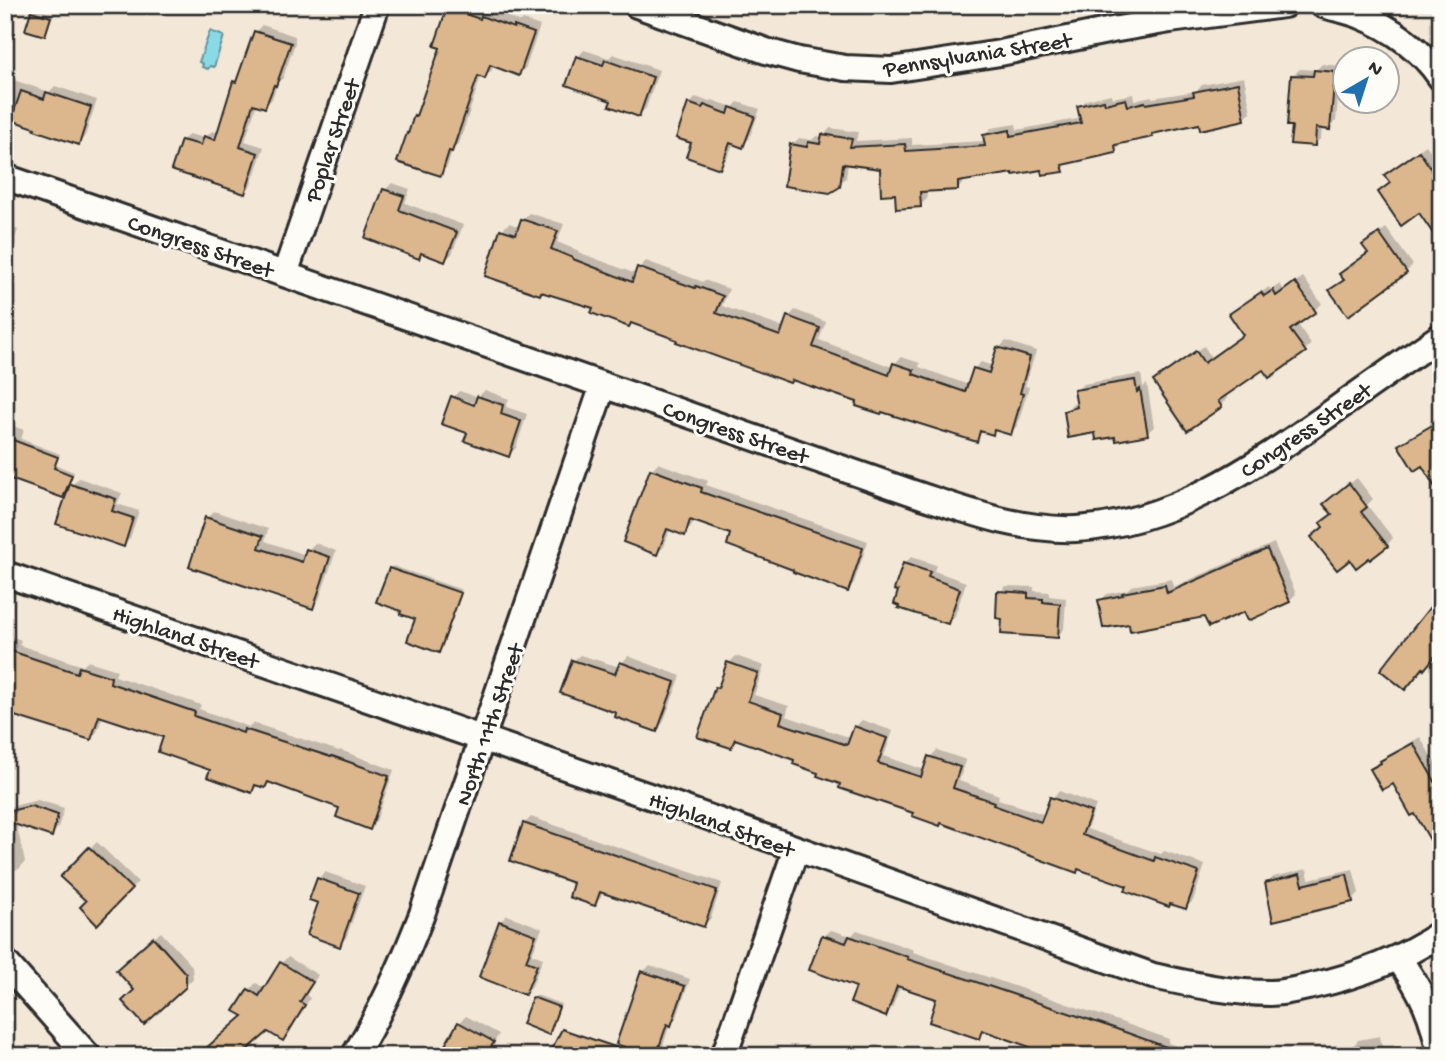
<svg xmlns="http://www.w3.org/2000/svg" width="1446" height="1061" font-family="'Gochi Hand',sans-serif">
	<style>
		.water { fill: #8ad9e7; stroke: #64939c; stroke-width: 2 }
		.shadow { fill: #0003 }
		.building { fill: #dcb78d; stroke: #2b2b2b; stroke-width: 2 }
		.lines { fill: none; stroke-linecap: round; stroke-linejoin: round }
		.minor-casing { stroke: #2b2b2b; stroke-width: 30 }
		.minor { stroke: #fdfcf7; stroke-width: 24 }
		.labels { text-anchor: middle; stroke-width: 6; stroke-linejoin: round; paint-order: stroke }
		.street-label { font-size: 23px; fill: #2b2b2b; stroke: #fdfcf7 }
	</style>
	<rect width="100%" height="100%" fill="#f3e7d7"/>
	<filter id="ink" filterUnits="userSpaceOnUse"><feTurbulence type="fractalNoise" baseFrequency=".0143" numOctaves="2"/><feDisplacementMap in="SourceGraphic" scale="14" xChannelSelector="R" yChannelSelector="G"/><feConvolveMatrix kernelMatrix="1 2 1 2 8 2 1 2 1" color-interpolation-filters="sRGB"/></filter>
	<g filter="url(#ink)">
		<!-- water -->
		<path class="water" d="M210 31 224 36 214 67 210 66 208 69 202 67 203 64 199 62Z"/>
		<!-- shadow -->
		<g class="shadow">
			<path d="M452 5H465L487 13 489 10 521 22 523 20 540 26 526 67 519 74 493 65 492 70 485 77 481 76 459 144 453 149 447 167 440 174 418 114 442 47 448 9Z"/>
			<path d="M35 9 53 14 47 32 44 34 32 12Z"/>
			<path d="M262 25 295 36V43L283 78 278 82 272 99 265 106 257 103 245 141 264 147 251 185 245 192 183 140 189 134 205 138 212 131 219 133 235 82 240 76 256 31Z"/>
			<path d="M584 50 609 58 613 54 659 70 646 108 639 115 613 100 578 57Z"/>
			<path d="M1322 64 1341 66 1336 121 1330 128 1322 127 1321 138 1314 145 1293 75 1300 69 1316 70Z"/>
			<path d="M5 77 49 92 55 86 97 100 85 136 79 143 5 108Z"/>
			<path d="M1244 77 1251 112 1244 119 1200 122 1156 131 1152 135 1122 142V144L1115 151 1069 162 1063 170 1042 168 1015 171 964 179V182L958 189 926 190 927 199 920 205 897 192 881 168 848 163 846 178 838 185 792 145 799 138 812 140 816 136 823 137 824 135 830 128 858 132 856 141 912 138V145L985 141V135L991 128 1016 124 1017 130 1082 118 1079 107 1086 100 1111 94 1112 98 1133 94 1134 100 1152 96V98L1197 91 1202 85Z"/>
			<path d="M696 97 709 102 712 100 733 107 738 102 760 109 749 139 742 146 734 143 726 160 719 167 693 142 690 104Z"/>
			<path d="M1426 145 1441 166V242L1419 210 1380 192 1391 182 1386 175 1393 168Z"/>
			<path d="M392 183 410 189 405 203 463 225 452 254 445 260 423 252 418 256 385 190Z"/>
			<path d="M529 213 564 224 557 242 579 251 578 252 636 274 639 268 646 261 703 282 704 280 729 289 722 306 784 328 789 317 795 310 826 322 819 340 892 367 901 357 920 363 919 367 969 385 974 369 981 362 993 366 999 348 1006 341 1036 351 1025 386 1029 387 1017 426 1010 433 996 429 992 433 984 430 976 440 859 401 632 322 629 325 595 307 502 230 509 223 520 227 522 220Z"/>
			<path d="M5 225 18 230 5 265Z"/>
			<path d="M1386 228 1413 265 1406 272 1331 291 1345 279 1369 252 1364 245Z"/>
			<path d="M1303 277 1322 304 1297 323 1311 344 1304 351 1264 367 1225 394 1228 398 1221 405 1155 381 1162 374 1204 346 1211 357 1245 334 1231 314 1238 308 1269 287 1271 290 1280 284 1284 290Z"/>
			<path d="M1141 374 1143 387 1147 384 1154 427 1147 433 1116 435 1097 431 1066 411 1072 404 1078 403 1076 391 1083 384Z"/>
			<path d="M485 390 509 399 506 407 527 414 516 448 509 455 469 432 452 397 453 396V399L482 409 483 406 454 396 459 391 478 397Z"/>
			<path d="M1441 419V483L1423 464 1400 445 1407 439Z"/>
			<path d="M5 423 24 430 21 439 60 454 56 465 74 472 68 489 79 478 122 493 117 504 139 511 130 538 123 545 70 489 63 496 19 480 17 482 6 479 5 481Z"/>
			<path d="M658 463 708 481 706 485 868 541 854 583 847 590 733 533 694 520 691 527 684 534 670 529 664 547 657 553 651 470Z"/>
			<path d="M1357 478 1373 499 1367 505 1393 538 1387 545 1325 526 1334 513 1333 497Z"/>
			<path d="M214 511 268 529 265 541 306 555 308 550 315 543 336 551 319 600 312 607 207 518Z"/>
			<path d="M1274 543 1296 594 1289 601 1205 615 1130 622 1100 601 1107 594 1127 590 1131 586 1172 579 1173 587Z"/>
			<path d="M911 557 936 565 934 571 966 582 955 616 948 622 904 564Z"/>
			<path d="M393 566 462 590 442 648 439 651 417 618 390 569Z"/>
			<path d="M1006 586 1034 587V591L1049 592V596L1066 598 1064 629 1057 636 1004 617 999 593Z"/>
			<path d="M5 634 21 640 19 645 83 666 88 661 117 670 115 676 201 705 199 709 249 727 253 723 339 751 340 750 394 770 376 821 369 828 341 807 270 781 265 786 259 784 252 791 212 769 165 736 103 715 97 732 91 738 5 681Z"/>
			<path d="M580 655 620 667 622 663 628 656 681 676 663 723 656 730 618 712 573 661Z"/>
			<path d="M736 656 764 666 754 695 789 706 786 716 851 738 855 727 862 720 893 731 884 756 925 770 930 757 937 750 966 760 959 781 999 795 998 799 1046 815 1052 798 1059 791 1096 805 1087 829 1161 854 1164 851 1205 865 1193 901 1186 907 1079 868 1076 871 915 812 842 783 796 759 739 739 731 746 716 688 722 682 729 663Z"/>
			<path d="M1420 737 1441 773V828L1393 782 1372 770 1389 755Z"/>
			<path d="M38 800 64 808 58 828 52 835 16 822 25 862 19 869 5 872V808Z"/>
			<path d="M531 817 722 883 711 918 704 925 603 891 601 897 594 904 524 824Z"/>
			<path d="M97 842 138 882 97 922 89 901 63 876Z"/>
			<path d="M1307 869 1309 879 1353 869 1359 893 1352 900 1267 884 1273 877Z"/>
			<path d="M325 872 365 886 346 938 339 945 320 902 318 879Z"/>
			<path d="M507 915 542 928 532 954 543 958 532 986 525 993 500 922Z"/>
			<path d="M831 930 851 936 857 930 914 950 913 952 1118 1021 1169 1039 1168 1043 1182 1048 1180 1056 1032 1046 986 1030 978 1037 938 998 901 985 892 1008 886 1015 858 986 824 936Z"/>
			<path d="M161 932 192 966 193 979 185 986 136 990 125 964Z"/>
			<path d="M288 957 318 975 306 995 310 998 290 1032 283 1039 245 1016 249 990 256 983 266 989 281 963Z"/>
			<path d="M650 965 690 979 677 1017 670 1024 662 1049 655 1056 643 972Z"/>
			<path d="M536 995 561 1004 552 1030 549 1033 533 998Z"/>
			<path d="M466 1016 499 1034 487 1056H441L459 1023Z"/>
			<path d="M1380 1036 1384 1056H1319L1328 1054 1333 1049 1354 1045 1358 1040Z"/>
			<path d="M1210 1053 1252 1056H1207Z"/>
		</g>
		<!-- building -->
		<g class="building">
			<path d="M447 8 480 19 481 16 514 28V26L534 33 519 76 490 65 485 79 478 76 452 152 449 151 441 176 397 162 407 133 408 134 414 115 416 116 440 48 434 46Z"/>
			<path d="M31 11 51 17 45 36 25 30Z"/>
			<path d="M254 31 291 43 276 86 274 85 265 108 253 104 240 147 258 153 245 194 171 170 181 140 201 145 204 136 215 140 233 81 236 82Z"/>
			<path d="M576 56 603 65 605 60 653 77 639 117 609 106 611 101 566 85Z"/>
			<path d="M1314 70 1335 72 1330 130 1316 128 1315 146 1290 144 1292 126H1287L1291 75 1313 76Z"/>
			<path d="M1238 83 1245 120 1200 130 1199 124 1152 134 1153 137 1115 145 1116 153 1062 165 1064 172 1042 175 1041 170 1013 175V173L958 182V190L920 192 921 207 896 209 895 194 881 195 880 169 843 164 840 187 830 193 784 186 790 144 807 147 808 142 820 144 822 134 852 139 850 147 905 144 906 151 985 146 983 135 1010 130V136L1081 123 1077 106 1104 100 1105 104 1126 99 1128 106 1145 102 1146 104 1194 96 1193 92Z"/>
			<path d="M21 91 44 99 46 92 91 107 79 145 34 130 35 128 11 120Z"/>
			<path d="M688 103 702 108 704 105 728 114 730 107 755 116 743 148 730 143 720 169 686 157 691 143 676 138Z"/>
			<path d="M1419 151 1441 183V245L1419 213 1401 226 1378 192 1390 183 1384 175Z"/>
			<path d="M383 189 404 196 399 210 457 232 445 262 421 253 419 259 365 238Z"/>
			<path d="M521 219 558 231 551 249 573 258V259L632 282 637 267 695 288 696 286 723 296 716 313 780 336 787 316 820 328 813 347 889 375 893 363 914 370 913 374 965 392 973 368 989 373 997 347 1030 357 1020 393 1023 394 1011 435 994 430 993 435 980 431 977 442 882 412 881 414 856 406 857 402 792 380 790 383 676 342 677 340 631 323 629 327 591 313 593 308 541 292 540 295 485 276 500 229 516 234Z"/>
			<path d="M1379 233 1407 273 1348 316 1329 290 1344 280 1339 274 1368 253 1362 245Z"/>
			<path d="M1295 282 1316 312 1290 330 1306 352 1269 378 1263 370 1218 401 1222 407 1187 431 1153 381 1196 351 1204 363 1243 335 1229 314 1261 292 1264 296 1273 290 1276 296Z"/>
			<path d="M1135 380 1137 392 1140 389 1148 435 1116 441 1115 437 1096 440 1095 433 1068 438 1064 411 1077 407 1074 390Z"/>
			<path d="M451 396 474 405 477 396 503 405 501 414 521 421 509 457 464 441 467 433 441 424Z"/>
			<path d="M1441 420V497L1422 466 1414 471 1398 445Z"/>
			<path d="M5 437 58 457 54 468 72 475 63 498 5 477Z"/>
			<path d="M650 469 702 488 701 492 863 548 848 592 793 572V570L727 545 730 534 690 520 685 536 667 529 657 555 623 542Z"/>
			<path d="M1349 483 1367 507 1361 512 1388 546 1370 560 1369 558 1356 568 1350 560 1337 570 1311 537 1323 527 1320 523 1332 514 1323 504Z"/>
			<path d="M70 484 116 499 112 511 133 518 124 547 56 524Z"/>
			<path d="M205 517 263 536 259 548 302 562 306 549 330 557 313 609 189 567Z"/>
			<path d="M1267 549 1290 602 1248 621 1244 612 1209 627 1204 617 1130 631 1129 624 1103 628 1098 600 1123 595 1122 593 1165 585 1167 593Z"/>
			<path d="M903 563 930 572 928 577 960 589 948 624 898 608 899 606 894 604 898 591 894 590Z"/>
			<path d="M389 568 461 593 439 653 407 641 415 619 400 614 401 611 376 602Z"/>
			<path d="M997 591 1028 593V598L1043 599V602L1060 604 1058 638 1001 634 1002 619 996 618Z"/>
			<path d="M1441 593V649L1424 670 1423 668 1405 690 1380 670Z"/>
			<path d="M5 649 77 673 79 667 111 677 110 683 195 712 194 716 243 733 244 729 331 757 332 756 389 776 370 830 336 817 339 808 268 782 265 788 255 785 252 793 207 777 210 770 158 752 163 737 99 716 91 740 5 713Z"/>
			<path d="M572 660 615 674 620 662 675 682 657 732 615 717 616 713 560 693Z"/>
			<path d="M727 662 758 673 748 701 783 713 780 723 847 745 854 726 887 738 878 763 921 777 928 756 960 767 953 788 994 802 993 805 1041 822 1050 797 1091 812 1082 835 1154 861 1155 857 1199 872 1186 909 1170 904 1169 907 1125 891 1127 886 1078 869 1077 873 941 823 940 826 912 816 913 813 839 788 840 784 817 776 818 773 793 764 794 760 735 739 731 748 697 737 715 687 718 688Z"/>
			<path d="M1413 743 1441 792V859L1415 814 1411 816 1393 784 1382 790 1370 769 1381 763 1380 761Z"/>
			<path d="M31 806 58 815 52 837 5 821V812Z"/>
			<path d="M523 823 717 890 704 927 600 892 595 906 569 897 573 883 510 861Z"/>
			<path d="M89 847 132 889 97 925 80 907 86 901 60 877Z"/>
			<path d="M1300 874 1303 885 1347 874 1353 902 1273 921 1265 883Z"/>
			<path d="M317 878 359 893 340 947 307 935 318 903 309 900Z"/>
			<path d="M499 921 536 935 526 961 537 965 525 995 479 977Z"/>
			<path d="M822 935 846 943 849 936 908 957 907 959 1111 1027 1183 1053 1182 1056H1027L1030 1047 982 1030 979 1039 929 1022 936 999 897 986 886 1017 850 1003 856 987 809 970Z"/>
			<path d="M153 937 186 974V987L144 1025 122 1001 134 990 116 970Z"/>
			<path d="M280 962 313 982 300 1002 305 1005 283 1041 268 1032 240 1056H197L243 1016 234 1011 248 989 259 996Z"/>
			<path d="M641 971 685 986 671 1026 667 1024 656 1056H649L616 1044Z"/>
			<path d="M532 997 559 1007 549 1035 522 1024Z"/>
			<path d="M458 1022 494 1042 486 1056H439Z"/>
			<path d="M562 1029 630 1052V1056H548Z"/>
		</g>
		<g class="lines">
			<!-- minor casing -->
			<g class="minor-casing">
				<g id="minor">
					<path d="M637 5 766 51 799 60 845 68 891 70 1000 53 1112 30 1170 20 1284 5"/>
					<path d="M1323 5C1336 9 1349 11 1361 16 1392 28 1422 50 1441 78"/>
					<path d="M5 177 916 494C968 511 1020 531 1076 529 1171 524 1252 468 1328 415 1366 388 1403 362 1441 336"/>
					<path d="M285 274 377 5"/>
					<path d="M5 574 652 797 1153 976C1191 984 1230 993 1270 993 1284 993 1299 989 1312 986 1358 976 1402 959 1441 933"/>
					<path d="M1398 958C1421 989 1434 1017 1440 1056"/>
					<path d="M5 962 88 1056"/>
					<path d="M354 1056C382 1011 403 963 422 914L603 385"/>
					<path d="M724 1056 796 849"/>
				</g>
			</g>
			<!-- minor -->
			<use href="#minor" class="minor"/>
		</g>
	</g>
	<g class="labels">
		<!-- street labels -->
		<g class="street-label">
			<text transform="translate(977 53) rotate(-9)" y="8">Pennsylvania Street</text>
			<text transform="translate(331 140) rotate(-71)" y="8">Poplar Street</text>
			<text transform="translate(201 245) rotate(19)" y="8">Congress Street</text>
			<text transform="translate(1305 429) rotate(-34)" y="8">Congress Street</text>
			<text transform="translate(736 431) rotate(19)" y="8">Congress Street</text>
			<text transform="translate(186 636) rotate(19)" y="8">Highland Street</text>
			<text transform="translate(488 724) rotate(-71)" y="8">North 11th Street</text>
			<text transform="translate(722 823) rotate(20)" y="8">Highland Street</text>
		</g>
	</g>
	<!-- margin -->
	<rect width="1446" height="1061" fill="none" stroke="#fdfcf7" stroke-width="28"/>
	<rect x="14" y="14" width="1418" height="1033" fill="none" stroke="#2b2b2b" stroke-width="2.5" filter="url(#ink)"/>
	<!-- north arrow -->
	<g transform="translate(1366 80) rotate(39)"><circle r="33" fill="#fdfcf7" stroke="#a9a8a5" stroke-width="2"/>
	<path d="M0-5L12 26L0 18L-12 26Z" fill="#1f6fb2"/>
	<text y="-10" font-size="19" font-weight="bold" text-anchor="middle" fill="#2b2b2b">N</text>
	</g>
</svg>
